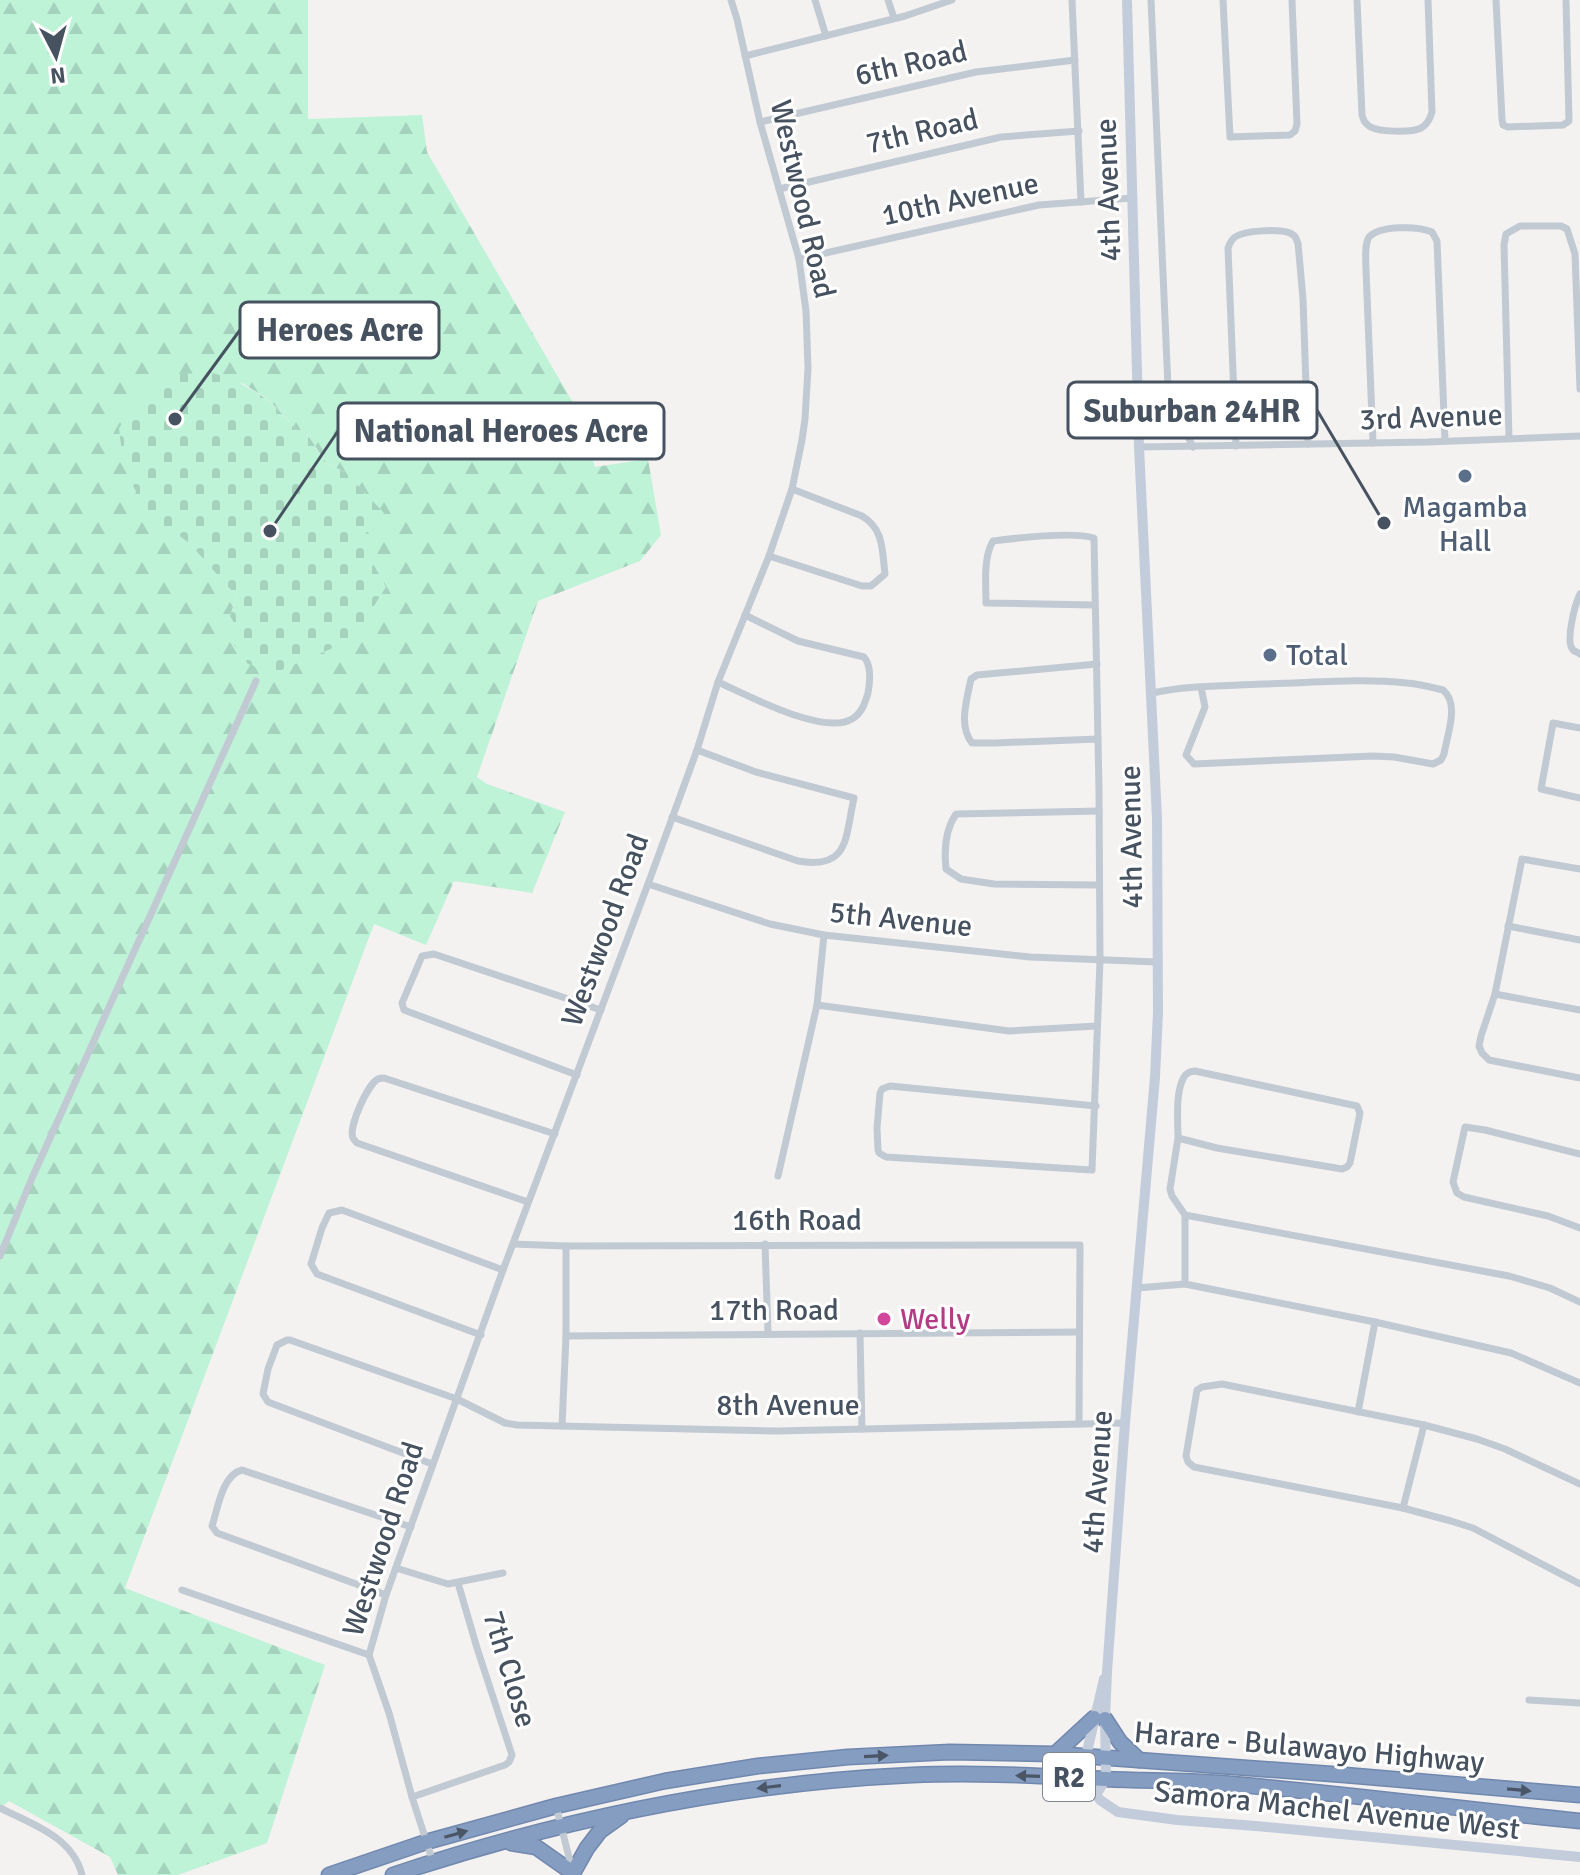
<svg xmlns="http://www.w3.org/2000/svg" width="1580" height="1875" font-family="Signika,sans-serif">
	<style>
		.forest { fill: url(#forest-firs); fill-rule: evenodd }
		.cemetery { fill: url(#cemetery-stones) }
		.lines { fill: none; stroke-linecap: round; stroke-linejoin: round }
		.highway-casing { stroke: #7188ae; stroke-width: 17 }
		.street { stroke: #c1cad3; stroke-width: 7 }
		.secondary { stroke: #c3ccdb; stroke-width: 10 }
		.highway { stroke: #869dc2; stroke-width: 14 }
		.oneway { fill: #4a5665 }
		.service-dot { fill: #5c6f8a; stroke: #fff; stroke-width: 3 }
		.hotel-dot { fill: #d1479c; stroke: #fff; stroke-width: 3 }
		.labels { text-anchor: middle; stroke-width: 6; stroke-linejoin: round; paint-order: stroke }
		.shield { fill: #fff; stroke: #7e8690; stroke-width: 2 }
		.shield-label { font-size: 28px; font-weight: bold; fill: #475260 }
		.street-label { font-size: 30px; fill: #475260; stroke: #fff }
		.service-label { font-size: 30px; fill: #4e5e75; stroke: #fff }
		.hotel-label { font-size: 30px; fill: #b23c85; stroke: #fff; text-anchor: start }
		.leader { fill: none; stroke: #475260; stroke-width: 3 }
		.callout-dot { fill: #475260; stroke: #fff; stroke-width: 3 }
		.callout { fill: #fff; stroke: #475260; stroke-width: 3 }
		.callout-label { font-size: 32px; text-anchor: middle; font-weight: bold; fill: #475260 }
	</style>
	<defs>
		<pattern id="forest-firs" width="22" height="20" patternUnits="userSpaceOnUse" patternTransform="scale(2)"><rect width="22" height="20" fill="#bef3d8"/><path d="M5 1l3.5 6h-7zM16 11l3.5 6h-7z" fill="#a5d2bc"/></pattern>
		<pattern id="cemetery-stones" width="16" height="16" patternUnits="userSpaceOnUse" patternTransform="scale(2)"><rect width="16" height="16" fill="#bef3d8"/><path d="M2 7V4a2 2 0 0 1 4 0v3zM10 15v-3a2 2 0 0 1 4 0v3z" fill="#a5d2bc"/></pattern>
	</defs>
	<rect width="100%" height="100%" fill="#f4f1f1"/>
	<!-- forest -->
	<path class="forest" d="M0 0H308V119L422 115 427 152 579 413 595 467 648 459 661 535 640 561 538 601 477 777 487 784 565 812 532 893 454 881 426 945 374 924 125 1588 325 1665 267 1843 178 1875H118L110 1857 9 1801 0 1809ZM242 383C266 397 279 408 296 430L305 431 327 464 345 472 359 540 230 616 237 596 189 542 160 523 143 504Z"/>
	<!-- cemetery -->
	<path class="cemetery" d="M213 373C252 387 270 397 296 430L305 431 327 464 345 472 384 513 360 540 386 587 352 640 274 673 248 664 232 642 237 628 230 616 237 596C221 580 207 562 191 545 182 536 170 531 160 523 133 499 122 462 119 428L137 404 173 374Z"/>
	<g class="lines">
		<!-- highway casing -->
		<g class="highway-casing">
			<g id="highway">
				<path d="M1105 1719 1120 1742 1139 1760"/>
				<path d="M1055 1754 1094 1718"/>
				<path d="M511 1843 536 1847 573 1873 587 1848 600 1831 621 1816"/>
				<path d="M329 1875 426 1842 556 1806 665 1781 758 1766 848 1757 950 1752 1055 1754 1345 1775 1580 1795"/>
				<path d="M393 1875C561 1819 736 1783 912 1775 977 1772 1041 1776 1105 1779 1144 1781 1182 1780 1220 1783 1340 1793 1460 1809 1580 1821"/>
			</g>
		</g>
		<!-- street -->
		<g class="street">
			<path d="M815 0 826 36"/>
			<path d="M888 0 894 18"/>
			<path d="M1072 0 1081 202"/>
			<path d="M1151 0 1168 387 1172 404 1193 447"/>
			<path d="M1223 0 1230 137 1290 135 1295 131 1297 124 1292 0"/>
			<path d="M1357 0 1362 115C1364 121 1364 122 1369 126 1377 132 1411 133 1421 128 1427 125 1430 119 1432 112L1428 0"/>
			<path d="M1496 0 1502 119 1503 125 1508 127 1563 125 1569 121 1566 0"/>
			<path d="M745 56 905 16 952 0"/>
			<path d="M760 122 976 72 1075 60"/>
			<path d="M779 189 1001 137 1079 131"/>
			<path d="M799 259 1039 205 1132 198"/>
			<path d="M1509 438 1504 245 1506 234 1520 226H1561L1567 229 1575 254 1580 389"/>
			<path d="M1373 443 1366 270C1366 261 1364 245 1369 237 1380 225 1419 226 1432 232L1437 241 1445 441"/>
			<path d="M1236 446 1228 248C1230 243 1231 240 1235 237 1245 230 1279 229 1290 233 1296 236 1295 237 1298 243L1303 299 1308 444"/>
			<path d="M1139 447 1428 442 1580 436"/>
			<path d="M769 556 862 586H871L885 574C882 550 884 529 862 516L792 489"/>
			<path d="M1580 594C1575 604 1565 642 1573 650 1575 652 1578 652 1580 654"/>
			<path d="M1094 605 986 603C986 584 983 558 993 541 1017 538 1072 531 1094 538L1099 790 1100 960 1092 1170 886 1157 879 1153 878 1150 877 1128 880 1093 882 1089 890 1086 1096 1106"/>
			<path d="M1097 664 977 675 971 679C967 699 958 726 972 743H995L1098 739"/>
			<path d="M718 682C747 695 823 736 852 719 862 713 865 703 868 693 870 682 872 666 864 657L798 641 745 615"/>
			<path d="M1152 693C1188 685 1227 686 1263 684 1311 683 1360 678 1407 683 1419 684 1431 687 1443 690 1460 704 1447 735 1444 754L1441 760 1433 764 1394 757 1373 756 1194 764 1186 755 1205 707 1201 687"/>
			<path d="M1580 728 1553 723 1541 789 1580 798"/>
			<path d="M672 817 798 861C850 870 845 837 854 798L756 772 697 750"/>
			<path d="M1580 869 1522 859 1495 994 1481 1036 1479 1046 1482 1053 1489 1060 1580 1078"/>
			<path d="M648 884 770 924 824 935 1030 957 1157 962"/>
			<path d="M1098 885 994 884 961 879 946 869C944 850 945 830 956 814L1099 811"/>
			<path d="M1508 926 1580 940"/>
			<path d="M1495 994 1580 1010"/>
			<path d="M817 1005 824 935"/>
			<path d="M577 1075 404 1010 402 1003 422 956 434 954 601 1010"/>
			<path d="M1178 1138C1178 1122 1175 1092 1184 1077 1187 1072 1190 1072 1195 1071L1357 1106 1360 1113 1350 1163 1347 1167 1342 1169 1217 1148 1178 1138 1170 1189 1172 1196 1185 1215"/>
			<path d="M1580 1154 1485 1130 1465 1127 1453 1182 1457 1193 1464 1197 1548 1216 1580 1228"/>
			<path d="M778 1176 817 1005 1009 1031 1097 1026"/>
			<path d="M528 1202 357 1143C356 1142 354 1140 353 1138 348 1127 368 1084 378 1079 380 1078 382 1078 384 1078L555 1134"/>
			<path d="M513 1244 566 1246 1080 1245 1079 1424"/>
			<path d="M765 1244 768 1333"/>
			<path d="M0 1256 32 1178 256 681"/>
			<path d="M1185 1284V1215L1509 1276 1550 1288 1580 1302"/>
			<path d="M1137 1288 1185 1284 1375 1322 1511 1353 1580 1383"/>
			<path d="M860 1333 862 1429"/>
			<path d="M481 1335 317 1274 311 1264 322 1228 329 1213 342 1210 503 1270"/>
			<path d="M566 1336 1079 1332"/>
			<path d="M1358 1412 1375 1322"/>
			<path d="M562 1426 566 1336V1246"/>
			<path d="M432 1464 268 1402 263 1394 268 1369 277 1345 287 1340H290L457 1399 505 1423 517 1425 777 1431 1125 1423"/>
			<path d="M1580 1484 1505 1449 1477 1439 1424 1425 1222 1384 1202 1387 1197 1390 1186 1456 1188 1462 1194 1467 1403 1508 1451 1521 1473 1528 1580 1584"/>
			<path d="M1403 1508 1424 1425"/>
			<path d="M396 1568 448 1584 503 1573"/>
			<path d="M182 1590 369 1655"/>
			<path d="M386 1595 217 1533 212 1526C218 1508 222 1475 242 1470L411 1527"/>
			<path d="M1529 1700 1580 1703"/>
			<path d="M412 1797 505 1765 509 1762 512 1755 477 1648 458 1583"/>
			<path d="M556 1806 572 1869"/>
			<path d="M0 1808C32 1824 73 1837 82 1875"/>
			<path d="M433 1862 412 1797 389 1713 369 1655 386 1595 503 1270 648 884 697 750 718 682 769 556 792 489 802 440 805 419 808 368 806 311 799 259 760 122 737 19 731 0"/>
		</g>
		<!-- secondary -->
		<g class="secondary">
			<path d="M1104 1679 1086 1756 1085 1778 1100 1800 1118 1812 1177 1820 1256 1826 1580 1857"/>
			<path d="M1097 1793 1106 1779 1105 1719 1107 1672 1125 1423 1155 1077 1158 1012 1157 819 1139 447 1127 0"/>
		</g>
		<!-- highway -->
		<use href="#highway" class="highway"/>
	</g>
	<!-- one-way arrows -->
	<defs><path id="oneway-solid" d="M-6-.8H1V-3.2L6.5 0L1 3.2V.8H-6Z" transform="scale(2)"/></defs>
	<g class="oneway">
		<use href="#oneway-solid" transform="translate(876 1756) rotate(-3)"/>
		<use href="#oneway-solid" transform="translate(1028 1776) rotate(-178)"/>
		<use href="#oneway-solid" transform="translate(769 1787) rotate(173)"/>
		<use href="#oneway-solid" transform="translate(1519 1790) rotate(5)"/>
		<use href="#oneway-solid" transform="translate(456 1834) rotate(-16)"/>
	</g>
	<!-- markers -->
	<g class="service-dot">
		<circle cx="1465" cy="476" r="8"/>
		<circle cx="1270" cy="655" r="8"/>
	</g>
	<circle class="hotel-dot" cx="884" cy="1319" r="8"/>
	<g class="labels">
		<!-- shield labels -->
		<rect class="shield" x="1043" y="1753" width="52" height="48" rx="6"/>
		<g class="shield-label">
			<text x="1069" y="1787">R2</text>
		</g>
		<!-- street labels -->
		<g class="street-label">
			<text transform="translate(911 63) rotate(-13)" y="10">6th Road</text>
			<text transform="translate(922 131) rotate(-13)" y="10">7th Road</text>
			<text transform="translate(1108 190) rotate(-92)" y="10">4th Avenue</text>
			<text transform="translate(803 199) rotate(77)" y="10">Westwood Road</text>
			<text transform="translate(960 199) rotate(-12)" y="10">10th Avenue</text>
			<text transform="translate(1431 417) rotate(-2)" y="10">3rd Avenue</text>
			<text transform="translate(1131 837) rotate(-91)" y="10">4th Avenue</text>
			<text transform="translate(901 919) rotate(6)" y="10">5th Avenue</text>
			<text transform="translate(605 930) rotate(-70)" y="10">Westwood Road</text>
			<text x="797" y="1230">16th Road</text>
			<text x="774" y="1320">17th Road</text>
			<text x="788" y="1415">8th Avenue</text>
			<text transform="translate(1097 1482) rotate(-86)" y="10">4th Avenue</text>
			<text transform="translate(383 1539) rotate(-72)" y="10">Westwood Road</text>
			<text transform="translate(510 1669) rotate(73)" y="10">7th Close</text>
			<text transform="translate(1309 1747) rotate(5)" y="10">Harare - Bulawayo Highway</text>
			<text transform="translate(1337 1810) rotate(6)" y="10">Samora Machel Avenue West</text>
		</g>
		<!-- service labels -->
		<g class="service-label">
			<text x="1465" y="517">Magamba<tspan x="1465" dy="34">Hall</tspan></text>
			<text x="1286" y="665" text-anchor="start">Total</text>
		</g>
		<!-- hotel labels -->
		<g class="hotel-label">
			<text x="900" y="1329">Welly</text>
		</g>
	</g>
	<!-- callouts -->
	<path class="leader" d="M175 419L240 330M1384 523L1317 410M270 531L338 431"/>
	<g class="callout-dot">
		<circle cx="175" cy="419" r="8"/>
		<circle cx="1384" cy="523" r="8"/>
		<circle cx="270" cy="531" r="8"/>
	</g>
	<g class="callout">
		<rect x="240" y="302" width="199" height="56" rx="8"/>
		<rect x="1068" y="382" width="249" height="56" rx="8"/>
		<rect x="338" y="403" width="326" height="56" rx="8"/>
	</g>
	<g class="callout-label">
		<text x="340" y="341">Heroes Acre</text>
		<text x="1192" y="422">Suburban 24HR</text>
		<text x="501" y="442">National Heroes Acre</text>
	</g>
	<!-- north arrow -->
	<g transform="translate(56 56) rotate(174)" stroke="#ffffff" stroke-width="6" paint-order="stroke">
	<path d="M0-6L14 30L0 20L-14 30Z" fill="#475260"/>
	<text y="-12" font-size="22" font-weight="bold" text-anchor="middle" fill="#475260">N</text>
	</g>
</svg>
